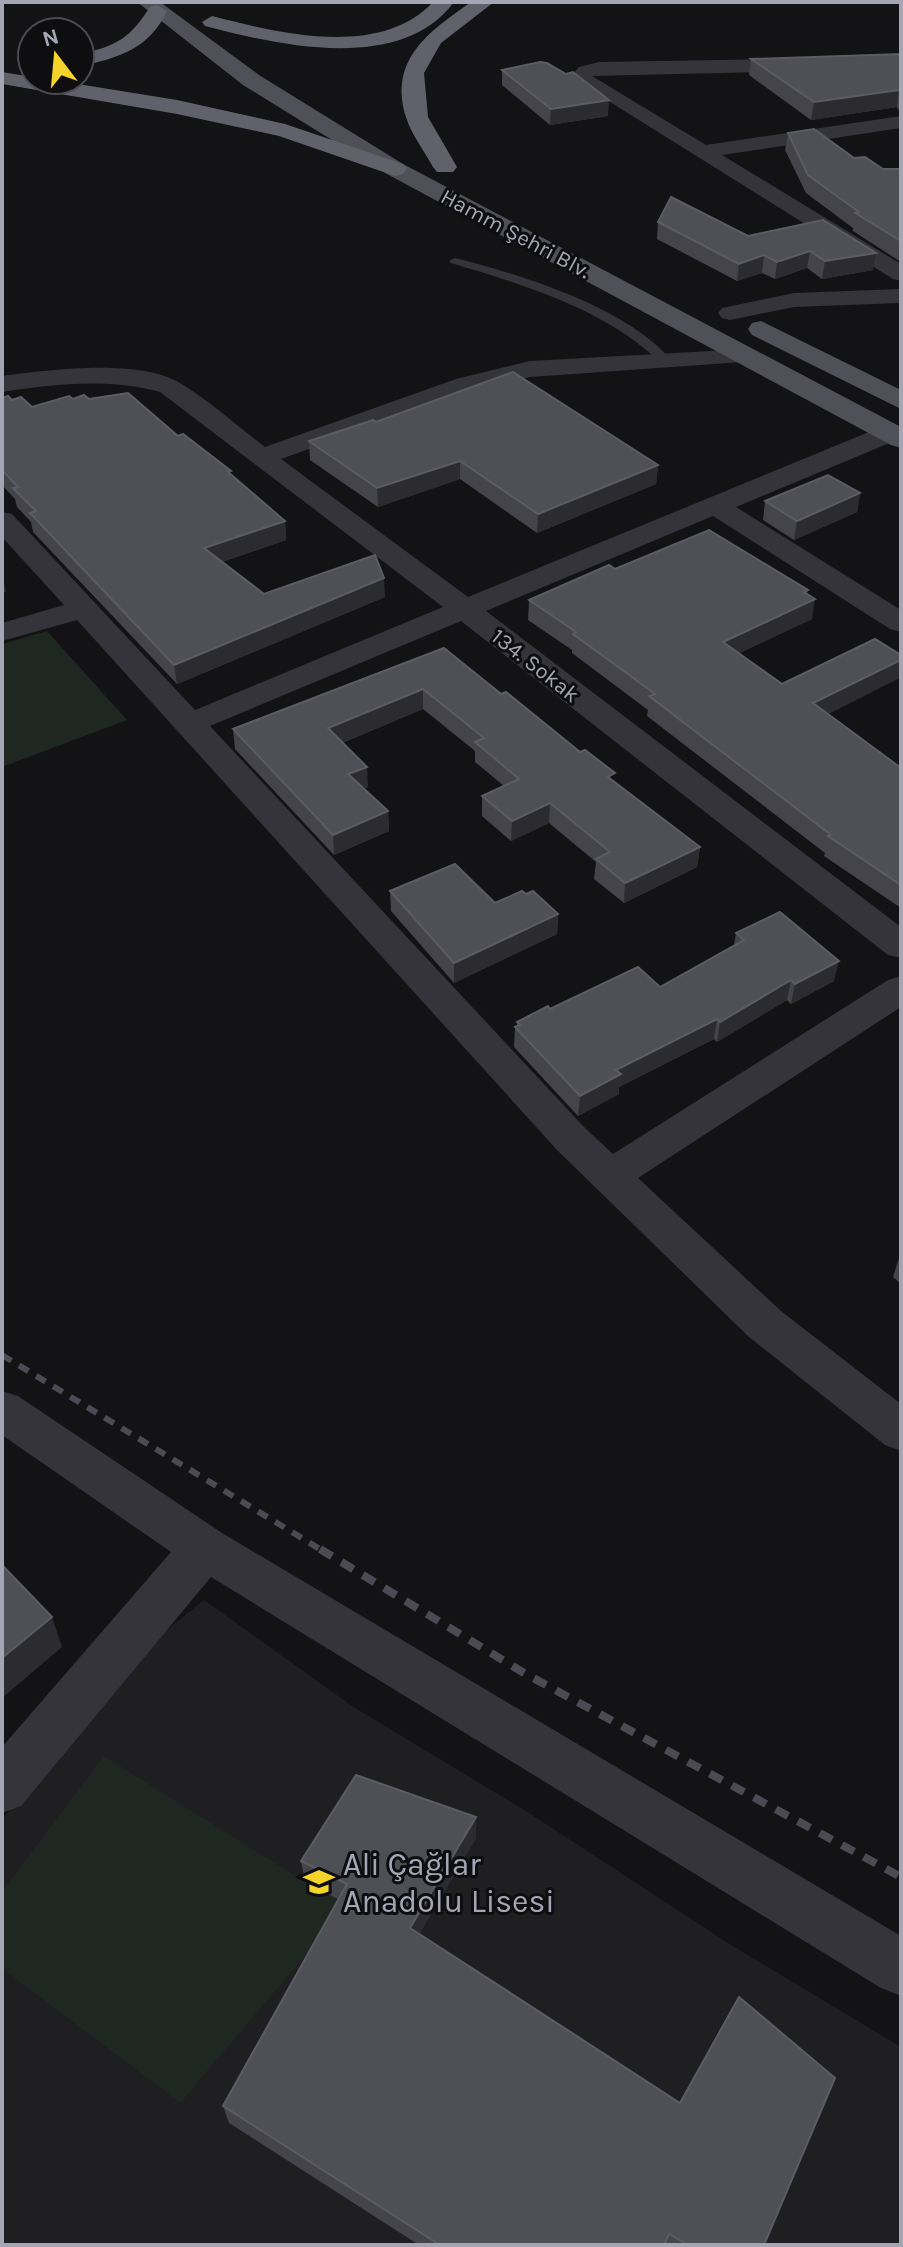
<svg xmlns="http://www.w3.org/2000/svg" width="903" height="2247" font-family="Karla,sans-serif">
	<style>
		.built { fill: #1f1f22 }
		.green { fill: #1f2721 }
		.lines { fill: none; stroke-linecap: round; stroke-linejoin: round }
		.lane { fill: #34343a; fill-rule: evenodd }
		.street { fill: #34343a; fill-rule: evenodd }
		.primary { fill: #505059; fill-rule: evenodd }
		.highway { fill: #60616b; fill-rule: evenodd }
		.rail-far1 { stroke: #4b4b53; stroke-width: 6; stroke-dasharray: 11 9; stroke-linecap: butt }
		.rail { stroke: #4b4b53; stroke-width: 8; stroke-dasharray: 14 11; stroke-linecap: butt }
		.wall { fill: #44444a }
		.shaded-wall { fill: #2c2c30 }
		.building { fill: #4f4f56; stroke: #5c5c64; stroke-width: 2 }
		.labels { text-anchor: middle; stroke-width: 6; stroke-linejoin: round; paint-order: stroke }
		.far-street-label { font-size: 22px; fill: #a4a6b5; stroke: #0e0e10 }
		.near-poi-label { font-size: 32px; fill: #a4a6b5; stroke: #0e0e10; text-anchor: start }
	</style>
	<rect width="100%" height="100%" fill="#131315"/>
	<!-- built -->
	<path class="built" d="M204 1600 352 1706 529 1813 731 1945 901 2047V2245H2V1819L162 1634Z"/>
	<!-- green -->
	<g class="green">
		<path d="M47 631 127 720 2 767V644Z"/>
		<path d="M104 1756 305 1882 349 1904 180 2103 2 1968V1892Z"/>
	</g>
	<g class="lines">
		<!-- lane -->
		<path class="lane" d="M455 258C522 275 627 307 672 361L662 364C606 309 524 285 451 263L449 261Z"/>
		<!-- street -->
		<g class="street">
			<path d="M901 57V69L592 76 706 145 901 116V128L722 155 901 264V281L893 279 570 77 579 67 599 62Z"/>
			<path d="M901 289V303L794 307 730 320 722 318 718 313 722 308 794 293Z"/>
			<path d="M748 349 757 351 760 356 757 361 530 377 473 390 281 459 468 597 881 427H899V439L736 507 901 610V632L890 629 713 516 486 611 901 927V958L888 955 461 621 210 726 585 1128 613 1154 888 980 901 976V1007L638 1178 781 1311 901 1404V1451L885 1445 749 1337 557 1150 77 620 2 641V623L64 605 2 537V512L12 514 195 710 443 607 160 392C108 378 55 384 2 392V376C49 370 138 358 180 383 210 401 237 426 265 447L456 379 530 361Z"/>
			<path d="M2 1391 18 1396 222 1533 901 1936V1996L881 1988 211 1577 21 1806 2 1813V1747L171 1552 2 1435Z"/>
		</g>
		<!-- primary -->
		<g class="primary">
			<path d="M137 2H160L259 75 403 164 901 427V448L891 445 387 174 243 85Z"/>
			<path d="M761 321 901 390V409L752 335 748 329 752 323Z"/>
		</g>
		<!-- highway -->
		<g class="highway">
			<path d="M433 2H454C401 74 278 45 205 26L202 22 212 16C279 33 380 59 433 2Z"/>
			<path d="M471 2H494L441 43 424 73 428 117 457 167 453 172H437L433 167C425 152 411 134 406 117 388 59 430 31 471 2Z"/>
			<path d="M157 5 167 11C149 49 119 58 80 66V54C117 46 130 38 150 7Z"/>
			<path d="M2 72 32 77V80H53L177 100 285 124 403 164 407 169 403 174 395 176 279 136 177 114 2 84Z"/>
		</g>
		<!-- rail-far1 -->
		<path class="rail-far1" d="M2 1355 323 1551"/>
		<!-- rail -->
		<path class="rail" d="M320 1549 524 1673 901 1877"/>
	</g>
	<!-- wall -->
	<g class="wall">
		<path d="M901 54V115L897 107 811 120 749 75 751 59Z"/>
		<path d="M502 70 608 116 550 125 502 85Z"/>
		<path d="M788 133 883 169H901V262L853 231V228L806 193 785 150Z"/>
		<path d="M823 220 873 270 822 279 807 268 775 279 762 273 737 281 657 239 658 222 748 236Z"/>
		<path d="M2 398 12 400 32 407 73 399H89L178 436 231 474 285 521 286 540 222 562 264 594 385 597 177 684 33 532 31 522 17 507 15 499 2 485Z"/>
		<path d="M376 422 658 465 656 484 537 533 460 479 378 507 310 460 309 441Z"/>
		<path d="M860 493 857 512 794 540 763 520 765 501Z"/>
		<path d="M615 569 807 595 812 619 739 653 782 684 901 655V677L828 714 901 768V908L824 856 825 853 647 716 648 710 572 653V650L528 620 529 600Z"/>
		<path d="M444 648 614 781 700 847 697 867 624 903 594 879 596 862 549 823 511 841 482 816V796L504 786 475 762V751L423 709 342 743 368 787 364 789 388 811 389 831 334 855 235 749 233 729Z"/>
		<path d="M390 891 495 903 526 894 558 914 557 934 454 983 391 911Z"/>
		<path d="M736 933 834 981 791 1004 787 1000 717 1042 714 1039 619 1087V1094L578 1116 514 1047 515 1027 517 1026V1022L550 1009 660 987 734 945Z"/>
		<path d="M901 1252V1284L893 1277Z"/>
		<path d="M476 1817V1838L419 1934 764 2245H419L229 2123 223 2106 338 1899 305 1882 301 1861Z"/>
	</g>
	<!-- shaded-wall -->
	<g class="shaded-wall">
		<path d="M899 90 897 107 811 120 814 102Z"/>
		<path d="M609 100 608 116 550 125 551 109Z"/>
		<path d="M810 251 807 268 775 279 777 262Z"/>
		<path d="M876 253 873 270 822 279 825 261Z"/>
		<path d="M764 255 762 273 737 281 739 264Z"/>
		<path d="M460 461V479L378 507 377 488Z"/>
		<path d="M658 465 656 484 537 533 538 514Z"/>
		<path d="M860 493 857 512 794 540 797 521Z"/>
		<path d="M285 521 286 540 206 567 204 548Z"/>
		<path d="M2 574 6 592 2 593Z"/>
		<path d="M384 578 385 597 177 684 174 665Z"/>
		<path d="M808 590 806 604 815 599 812 619 721 662 723 642Z"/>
		<path d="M901 660V677L810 723 813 703Z"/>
		<path d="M423 689V709L329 748 328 728Z"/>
		<path d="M367 767 368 787 349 794 348 774Z"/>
		<path d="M550 803 549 823 511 841 512 821Z"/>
		<path d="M388 811 389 831 334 855 333 835Z"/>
		<path d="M700 847 697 867 624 903 625 883Z"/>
		<path d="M558 914 557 934 454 983V963Z"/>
		<path d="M839 961 834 981 791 1004 795 984Z"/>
		<path d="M791 980 787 1000 717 1042 720 1022Z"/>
		<path d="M717 1019 714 1039 619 1087V1094L578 1116 580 1096 616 1070Z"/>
		<path d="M52 1617 62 1647 2 1698V1658Z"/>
		<path d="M476 1817V1838L411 1948 410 1928Z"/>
	</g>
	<!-- building -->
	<g class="building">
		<path d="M901 54V93L899 90 814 102 751 59Z"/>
		<path d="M540 62 547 63 566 74 573 72 609 100 551 109 502 70Z"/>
		<path d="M814 129 854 158 865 157 883 169H901V241L855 213 859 212 808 175 788 133Z"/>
		<path d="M671 197 748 236 823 220 876 253 825 261 810 251 777 262 764 255 739 264 658 222Z"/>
		<path d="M513 372 658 465 538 514 460 461 377 488 309 441 373 420 376 422Z"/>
		<path d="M128 393 178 436 183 434 231 471 228 472 285 521 204 548 264 594 375 555 384 578 174 665 30 513 36 511 13 488 18 487 2 470V398L8 396 12 400 21 397 32 407 69 396 73 399 84 395 89 399Z"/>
		<path d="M828 475 860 493 797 521 765 501Z"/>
		<path d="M709 530 808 590 804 592 815 599 723 642 782 684 875 639 901 655V660L813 703 901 768V885L828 836 831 835 649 696 655 694 573 634 576 632 529 600 609 565 615 569Z"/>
		<path d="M444 648 501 694 506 692 580 752 585 750 615 773 608 777 700 847 625 883 596 859 610 852 550 803 512 821 482 796 519 779 475 742 484 738 423 689 328 728 367 767 348 774 388 811 333 835 233 729Z"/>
		<path d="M455 864 495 903 522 891 526 894 533 891 558 914 454 963 390 891Z"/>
		<path d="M780 912 839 961 795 984 791 980 720 1022 717 1019 616 1070 621 1074 580 1096 515 1027 520 1025 517 1022 548 1006 550 1009 638 967 660 987 744 940 736 933Z"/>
		<path d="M2 1565 52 1617 2 1658Z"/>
		<path d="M356 1775 476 1817 410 1928 680 2103 739 1997 835 2078 764 2245H688L669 2234 664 2245H440L223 2106 347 1884 301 1861Z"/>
	</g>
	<!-- icons -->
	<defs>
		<g id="school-bare" transform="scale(2.4)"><path d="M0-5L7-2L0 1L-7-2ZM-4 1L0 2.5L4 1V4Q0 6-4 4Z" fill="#f4d42b" stroke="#0e0e10" stroke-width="2.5" paint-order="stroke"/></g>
	</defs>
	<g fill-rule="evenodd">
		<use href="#school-bare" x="319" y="1882"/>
	</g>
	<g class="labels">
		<!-- far-street labels -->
		<g class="far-street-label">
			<text transform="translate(516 233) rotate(28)" y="8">Hamm Şehri Blv.</text>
			<text transform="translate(536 665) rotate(38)" y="8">134. Sokak</text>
		</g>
		<!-- near-poi labels -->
		<g class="near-poi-label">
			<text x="343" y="1875">Ali Çağlar<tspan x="343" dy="37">Anadolu Lisesi</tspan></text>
		</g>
	</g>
	<!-- border -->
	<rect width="903" height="2247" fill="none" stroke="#a4a6b5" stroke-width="8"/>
	<!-- north arrow -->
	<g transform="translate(56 56) rotate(344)"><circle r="38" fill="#0e0e10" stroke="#4a4b52" stroke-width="2"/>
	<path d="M0-6L14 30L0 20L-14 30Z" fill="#f4d42b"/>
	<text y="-12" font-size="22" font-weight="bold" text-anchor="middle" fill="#a4a6b5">N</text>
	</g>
</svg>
